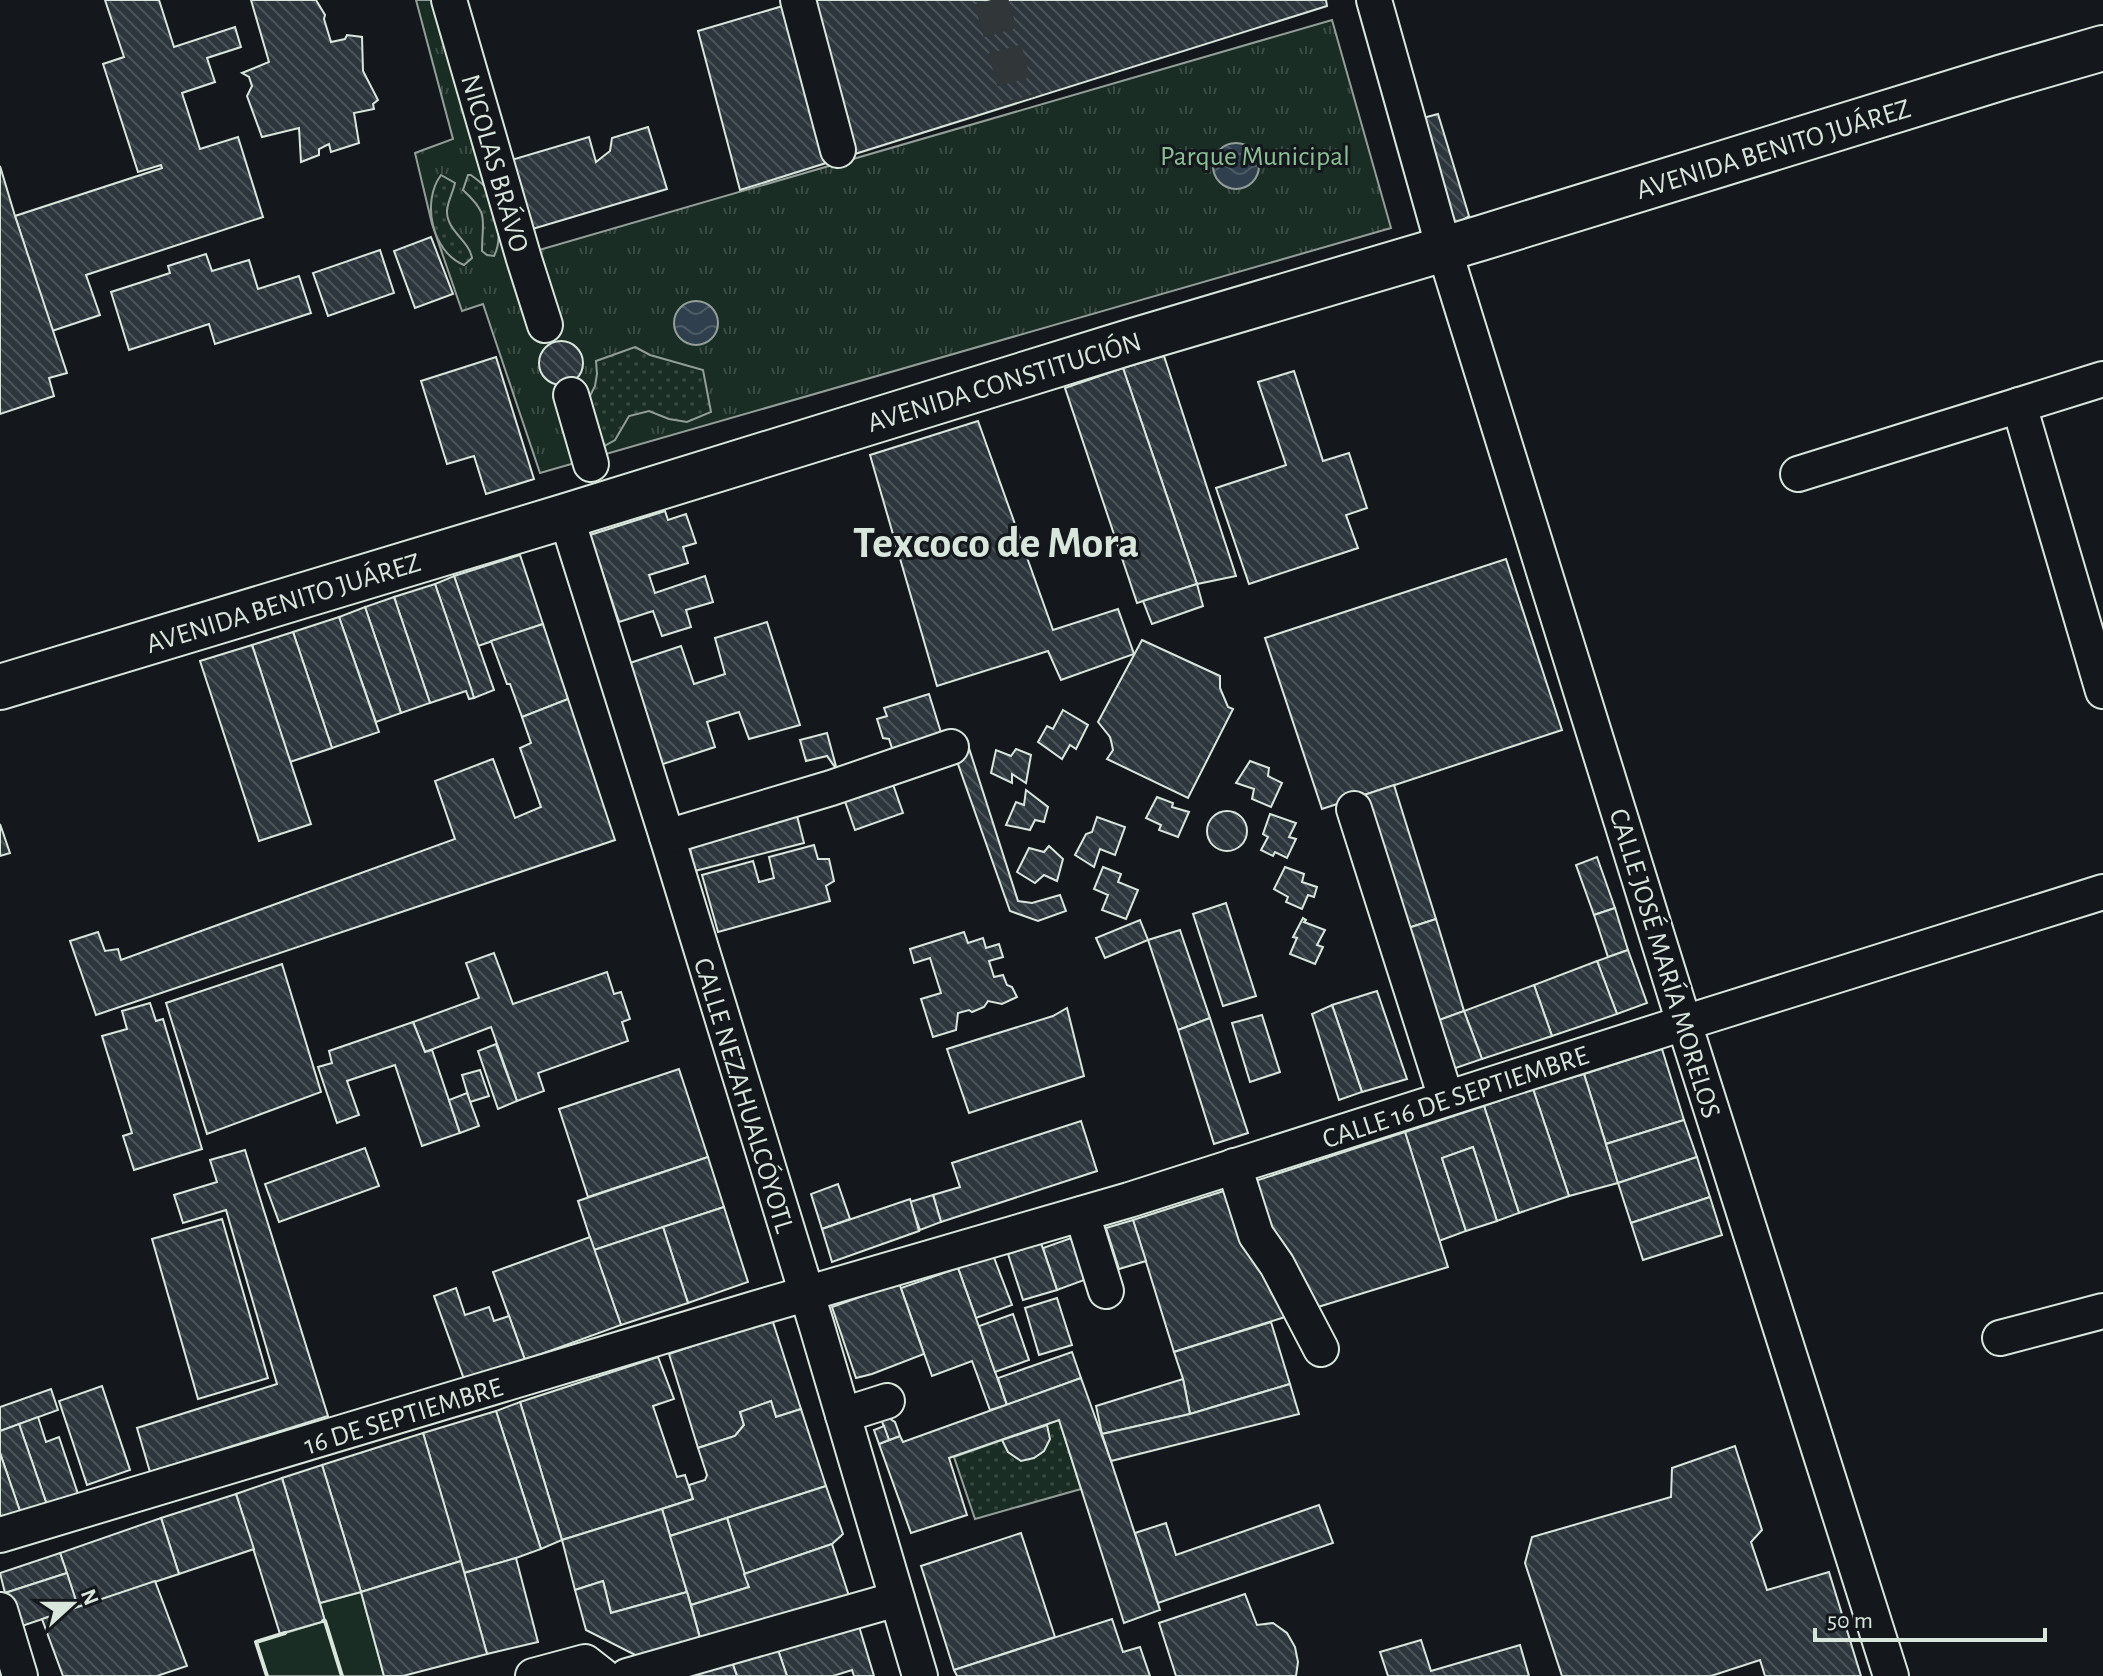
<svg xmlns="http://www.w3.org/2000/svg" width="2103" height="1676" font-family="'Alegreya Sans',sans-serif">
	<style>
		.grass { fill: #1a2d24; stroke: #939e99; stroke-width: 2 }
		.park { fill: url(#park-tufts); stroke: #939e99; stroke-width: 2 }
		.garden { fill: url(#garden-dots); stroke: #939e99; stroke-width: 2 }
		.water { fill: url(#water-waves); stroke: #939e99; stroke-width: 2 }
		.building { fill: url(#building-back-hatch); stroke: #d8e6dc; stroke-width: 2 }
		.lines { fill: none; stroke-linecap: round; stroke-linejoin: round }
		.minor-tunnel { stroke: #313739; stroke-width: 34; stroke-dasharray: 34 17; stroke-linecap: butt }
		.minor-casing { stroke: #d8e6dc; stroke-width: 38 }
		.major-casing { stroke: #d8e6dc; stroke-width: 48 }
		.minor { stroke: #14181c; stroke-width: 34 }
		.major { stroke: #14181c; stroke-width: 44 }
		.wall { stroke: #d8e6dc; stroke-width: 4 }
		.labels { text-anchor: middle; stroke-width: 6; stroke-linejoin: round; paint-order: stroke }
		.street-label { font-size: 28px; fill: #d8e6dc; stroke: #14181c }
		.park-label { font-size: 28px; fill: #8ac095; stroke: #14181c }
		.town-label { font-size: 44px; font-weight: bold; fill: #d8e6dc; stroke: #14181c }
	</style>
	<defs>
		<pattern id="park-tufts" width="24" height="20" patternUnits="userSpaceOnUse" patternTransform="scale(2)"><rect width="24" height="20" fill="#1a2d24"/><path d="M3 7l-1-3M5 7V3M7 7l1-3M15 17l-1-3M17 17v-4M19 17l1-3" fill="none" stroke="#3b4b43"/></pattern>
		<pattern id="garden-dots" width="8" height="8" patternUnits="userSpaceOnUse" patternTransform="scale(2)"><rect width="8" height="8" fill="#1a2d24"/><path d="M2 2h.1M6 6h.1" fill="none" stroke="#3b4b43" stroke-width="1.8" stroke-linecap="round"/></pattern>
		<pattern id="water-waves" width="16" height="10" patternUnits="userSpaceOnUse" patternTransform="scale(2)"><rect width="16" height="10" fill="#2f3f4d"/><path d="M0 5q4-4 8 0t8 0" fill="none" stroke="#4c5b66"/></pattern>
		<pattern id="building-back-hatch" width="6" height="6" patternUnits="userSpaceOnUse" patternTransform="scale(2)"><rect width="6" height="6" fill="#2c363c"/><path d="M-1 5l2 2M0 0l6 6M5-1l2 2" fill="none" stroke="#4a5358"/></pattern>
	</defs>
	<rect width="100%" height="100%" fill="#14181c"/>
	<!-- grass -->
	<path class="grass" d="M361 1592 384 1676H267L256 1642 325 1621 320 1603Z"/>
	<!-- park -->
	<path class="park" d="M416 0H434L522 255 1332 20 1391 228 540 473 483 304 462 311 432 224 415 153 453 139Z"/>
	<!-- garden -->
	<g class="garden">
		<path d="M441 175 455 183C453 192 448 201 447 210 446 231 469 240 472 258L464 265C432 252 421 202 441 175Z"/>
		<path d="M468 175H471C476 179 482 183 486 188 498 204 503 239 494 256L487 255 482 251C482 218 490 215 463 190Z"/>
		<path d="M635 347 650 355 703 370 711 412 687 422 669 419 649 411 629 416 615 440 599 449 589 398 595 386 597 374 596 361Z"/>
		<path d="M1059 1420 1081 1489 975 1519 954 1457Z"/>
	</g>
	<!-- water -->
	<g class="water">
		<circle cx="1236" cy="166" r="23"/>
		<circle cx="696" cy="323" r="22"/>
	</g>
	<!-- building -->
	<g class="building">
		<path d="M105 0H159L174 47 235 27 241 47 207 58 215 82 182 93 200 149 238 137 263 217 86 275 100 315 52 331 15 216 162 168 161 165 138 172 103 64 124 57Z"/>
		<path d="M251 0H316L325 15 324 19 331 42 345 39 347 35 362 37 363 71 378 100 373 104 374 109 354 113 359 143 331 152 329 144 319 149V155L301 162 299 128 262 137 247 96 252 86 249 77 242 73 269 62Z"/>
		<path d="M803 0H1326L1327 6 740 190 698 31Z"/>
		<path d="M1438 114 1469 216 1450 228 1412 121Z"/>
		<path d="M648 127 667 189 529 230 508 161 589 137 596 162 610 151 612 138Z"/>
		<path d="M0 166 15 216 67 373 49 378 54 396 0 414Z"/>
		<path d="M431 237 453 294 415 308 394 251Z"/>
		<path d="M380 250 394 293 328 316 313 273Z"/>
		<path d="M206 254 212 271 249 260 258 289 299 276 311 313 215 344 209 324 129 350 111 292 170 273 168 266Z"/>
		<circle cx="561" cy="363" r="22"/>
		<path d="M1164 356 1236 576 1197 584 1123 368Z"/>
		<path d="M496 357 534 479 486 494 474 456 447 464 421 381Z"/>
		<path d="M1123 368 1197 584 1137 603 1065 388Z"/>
		<path d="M1294 371 1323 461 1349 453 1367 508 1346 515 1358 548 1249 584 1216 488 1286 465 1258 382Z"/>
		<path d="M978 421 1053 630 1118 609 1134 654 1061 680 1048 651 937 686 870 455Z"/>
		<path d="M665 511 668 520 686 514 696 543 683 547 688 563 649 575 655 593 705 576 713 602 686 610 691 627 662 636 653 611 619 622 590 535Z"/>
		<path d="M520 555 543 624 478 646 454 576Z"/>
		<path d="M1506 559 1562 730 1322 809 1265 638Z"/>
		<path d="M454 576 494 690 474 698 435 584Z"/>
		<path d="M435 584 471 688 474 698 469 699 466 691 430 703 394 597Z"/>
		<path d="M1197 584 1203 606 1152 624 1143 601Z"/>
		<path d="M394 597 430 703 401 713 365 607Z"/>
		<path d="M365 607 401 713 376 722 339 617Z"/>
		<path d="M339 617 379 732 332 748 293 632Z"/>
		<path d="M767 622 800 725 749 739 739 712 707 722 715 747 660 765 630 663 681 646 694 684 725 674 715 638Z"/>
		<path d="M543 624 568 699 522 717 510 684H507L491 641Z"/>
		<path d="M293 632 332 748 290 762 252 645Z"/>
		<path d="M1142 640 1220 676V688L1228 707 1233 709 1188 798 1107 759 1113 750 1112 745 1110 737 1098 722Z"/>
		<path d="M252 645 311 824 259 841 200 661Z"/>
		<path d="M929 694 943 739 894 754 889 739 883 738 877 719 887 716 884 708Z"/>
		<path d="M568 699 615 840 96 1015 70 941 98 932 105 951 118 949 121 960 455 839 435 781 490 760 493 759 515 818 541 807 520 748 531 743 522 717Z"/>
		<path d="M1063 710 1088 725 1076 749 1070 745 1062 759 1038 742 1047 726 1053 729Z"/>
		<path d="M827 733 837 770 827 756 806 761 800 740Z"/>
		<path d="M968 745 1018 901 1032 903 1060 895 1066 911 1038 921 1010 911 953 750Z"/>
		<path d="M1016 749 1031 755 1026 783 1012 774V783L991 773 996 750 1011 756Z"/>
		<path d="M1250 761 1269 768 1268 776 1282 783 1271 807 1252 799 1254 789 1236 783Z"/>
		<path d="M889 773 903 813 855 830 841 790Z"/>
		<path d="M1394 785 1436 919 1402 930 1361 796Z"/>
		<path d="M1026 790 1048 807 1044 822 1035 820 1030 830 1006 825 1016 802 1024 805Z"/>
		<path d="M1157 797 1173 803 1172 807 1189 812 1178 837 1159 830 1161 825 1146 818Z"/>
		<circle cx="1227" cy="831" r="20"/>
		<path d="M796 812 804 843 695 871 688 839Z"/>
		<path d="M1270 814 1296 823 1289 837 1296 839 1287 858 1275 852 1273 856 1261 850 1268 837 1263 834Z"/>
		<path d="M1097 817 1125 827 1115 855 1100 849 1094 867 1075 855 1086 834 1092 832Z"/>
		<path d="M0 824 10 853 0 856Z"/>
		<path d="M814 845 818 859H829L834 881 826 886 830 901 718 932 702 875 753 861 759 882 774 878 769 857Z"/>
		<path d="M1049 846 1063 859 1057 881 1044 875 1035 883 1017 872 1029 848 1044 852Z"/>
		<path d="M1597 857 1615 908 1594 915 1576 865Z"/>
		<path d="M1103 867 1121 874 1118 882 1138 890 1126 919 1102 910 1108 895 1094 889Z"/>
		<path d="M1285 867 1304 874 1302 882 1317 887 1314 897 1308 895 1302 909 1286 902 1288 897 1274 889Z"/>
		<path d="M1226 903 1256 996 1223 1006 1193 914Z"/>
		<path d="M1615 908 1628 950 1608 957 1594 915Z"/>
		<path d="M1303 918 1306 920 1304 922 1325 930 1317 945 1323 947 1315 964 1290 954 1297 938 1293 937Z"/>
		<path d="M1436 919 1464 1011 1431 1023 1402 930Z"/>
		<path d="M1140 920 1148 940 1105 958 1096 938Z"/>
		<path d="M1180 930 1210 1018 1178 1030 1148 940Z"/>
		<path d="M964 932 968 943 983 938 986 948 999 944 1003 957 989 961 994 977 1003 975 1007 985 1012 987 1017 997 1002 1004 988 1001 984 1007 972 1012 969 1010 958 1013 956 1030 933 1037 921 999 941 993 930 958 914 963 910 949Z"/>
		<path d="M1628 950 1647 1003 1617 1014 1597 961Z"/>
		<path d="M494 953 513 1004 607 972 614 994 621 992 630 1019 622 1022 628 1041 538 1073 544 1091 517 1101 491 1027 425 1052 413 1022 479 998 466 963Z"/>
		<path d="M1597 961 1617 1014 1552 1036 1534 985Z"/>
		<path d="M282 964 321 1092 207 1134 166 1003Z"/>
		<path d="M1534 985 1552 1036 1482 1059 1464 1011Z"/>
		<path d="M1377 991 1407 1079 1362 1092 1332 1005Z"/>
		<path d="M150 1003 156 1021 163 1019 202 1149 134 1170 123 1136 132 1133 102 1036 127 1029 122 1011Z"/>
		<path d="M1332 1005 1362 1092 1339 1100 1312 1014Z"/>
		<path d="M1067 1008 1084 1076 969 1113 947 1049 1053 1016Z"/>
		<path d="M1464 1011 1482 1059 1447 1071 1431 1023Z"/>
		<path d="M1262 1015 1280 1072 1250 1082 1232 1023Z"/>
		<path d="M1210 1018 1248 1133 1214 1144 1178 1030Z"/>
		<path d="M413 1022 425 1052 432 1050 460 1133 422 1146 395 1065 347 1081 359 1115 337 1123 318 1067 332 1063 329 1051Z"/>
		<path d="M496 1044 517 1101 498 1109 478 1051Z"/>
		<path d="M1662 1049 1684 1120 1606 1144 1584 1074Z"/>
		<path d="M679 1069 708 1157 588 1197 559 1109Z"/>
		<path d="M480 1070 489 1096 470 1102 462 1075Z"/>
		<path d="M1584 1074 1618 1183 1569 1196 1533 1089Z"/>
		<path d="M1533 1089 1569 1196 1519 1213 1484 1106Z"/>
		<path d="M467 1093 479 1126 460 1133 449 1100Z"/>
		<path d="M1484 1106 1519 1213 1497 1221 1473 1147 1442 1158 1466 1231 1439 1241 1405 1132Z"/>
		<path d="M1684 1120 1697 1157 1618 1183 1606 1144Z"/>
		<path d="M1081 1121 1097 1171 941 1222 933 1195 960 1187 952 1163Z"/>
		<path d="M1405 1132 1448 1267 1305 1311 1249 1183Z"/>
		<path d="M1473 1147 1497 1221 1466 1231 1442 1158Z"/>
		<path d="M365 1148 379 1186 279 1222 265 1184Z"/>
		<path d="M245 1150 328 1416 150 1472 137 1428 277 1384 226 1210 183 1223 174 1195 217 1182 210 1160Z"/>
		<path d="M708 1157 724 1207 594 1250 578 1201Z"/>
		<path d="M1697 1157 1710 1197 1631 1223 1618 1183Z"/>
		<path d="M838 1184 850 1219 822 1229 811 1194Z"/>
		<path d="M1230 1189 1266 1257 1285 1317 1174 1352 1133 1220Z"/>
		<path d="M933 1195 941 1222 920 1230 910 1202Z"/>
		<path d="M1710 1197 1722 1235 1643 1260 1631 1223Z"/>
		<path d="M910 1199 919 1231 832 1262 822 1229Z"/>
		<path d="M724 1207 748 1282 688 1303 663 1227Z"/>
		<path d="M222 1219 268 1378 198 1399 152 1239Z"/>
		<path d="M1133 1220 1146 1261 1119 1269 1106 1228Z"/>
		<path d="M663 1227 688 1303 621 1325 594 1250Z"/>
		<path d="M590 1237 621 1325 525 1360 493 1272Z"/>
		<path d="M1074 1237 1087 1279 1057 1290 1043 1248Z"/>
		<path d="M1041 1243 1057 1290 1023 1300 1008 1254Z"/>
		<path d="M993 1255 1012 1305 976 1318 958 1268Z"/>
		<path d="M958 1268 1007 1405 990 1410 972 1361 932 1376 901 1288Z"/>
		<path d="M899 1283 924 1354 872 1374 856 1378 832 1307Z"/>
		<path d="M456 1288 465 1315 489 1307 494 1321 509 1316 525 1360 465 1382 434 1296Z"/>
		<path d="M1057 1298 1072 1345 1039 1355 1025 1308Z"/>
		<path d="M1013 1314 1029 1360 995 1372 979 1326Z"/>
		<path d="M772 1319 801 1409 776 1417 771 1401 740 1412 744 1425 735 1436 698 1448 669 1354Z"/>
		<path d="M1271 1322 1290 1384 1190 1414 1183 1379 1174 1352Z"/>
		<path d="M1072 1352 1081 1378 1007 1405 998 1378Z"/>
		<path d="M658 1357 674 1399 653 1406 677 1477 685 1475 693 1499 562 1540 520 1402Z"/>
		<path d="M1081 1378 1111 1461 1160 1610 1124 1623 1059 1420 949 1458 967 1515 911 1533 879 1444 900 1436 903 1442Z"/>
		<path d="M1183 1379 1190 1414 1102 1434 1096 1406Z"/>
		<path d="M1290 1384 1299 1414 1111 1461 1102 1434 1190 1414Z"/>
		<path d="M102 1386 130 1470 87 1485 59 1401Z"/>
		<path d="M51 1389 58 1410 0 1431V1407Z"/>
		<path d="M771 1401 776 1417 801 1409 826 1486 670 1536 662 1509 693 1499 689 1485 705 1480 707 1475 698 1448 735 1436 744 1425 740 1412Z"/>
		<path d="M520 1402 562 1540 541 1549 496 1411Z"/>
		<path d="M496 1411 541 1549 516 1558 464 1573 423 1433Z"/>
		<path d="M38 1417 46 1442 59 1437 79 1497 48 1508 19 1424Z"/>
		<path d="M887 1417 895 1422 900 1436 889 1440 881 1419Z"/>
		<path d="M19 1424 48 1508 22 1517 0 1453V1431Z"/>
		<path d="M1047 1425 1050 1439 1044 1451 1034 1458 1021 1461 1008 1452 1002 1440Z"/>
		<path d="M884 1426 889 1440 879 1444 874 1430Z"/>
		<path d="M423 1433 461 1561 361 1592 322 1465Z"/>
		<path d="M1735 1446 1762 1530 1751 1542 1767 1590 1829 1572 1861 1676H1765L1760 1660 1711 1676H1562L1525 1563 1532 1537 1671 1497 1672 1468Z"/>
		<path d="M0 1453 22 1517 0 1524Z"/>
		<path d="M322 1465 361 1592 320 1603 282 1478Z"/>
		<path d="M282 1478 325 1621 280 1634 236 1494Z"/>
		<path d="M826 1486 843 1534 832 1544 744 1574 727 1518Z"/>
		<path d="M236 1494 254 1549 179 1574 161 1518Z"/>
		<path d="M1319 1505 1333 1543 1158 1603 1135 1533 1166 1523 1176 1555Z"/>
		<path d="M662 1509 687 1592 611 1613 603 1581 575 1590 562 1540Z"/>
		<path d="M161 1518 179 1574 78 1607 60 1553Z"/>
		<path d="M727 1518 749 1587 691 1605 670 1536Z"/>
		<path d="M1021 1533 1055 1637 954 1670 921 1566Z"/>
		<path d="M832 1544 849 1596 702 1645 691 1605 749 1587 744 1574Z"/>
		<path d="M60 1553 67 1573 5 1593 0 1573Z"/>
		<path d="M516 1558 538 1642 487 1654 464 1573Z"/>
		<path d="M461 1561 487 1654 403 1676H384L361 1592Z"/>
		<path d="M67 1573 78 1607 16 1628 5 1593Z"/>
		<path d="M155 1581 187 1666 157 1676H63L42 1619Z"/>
		<path d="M603 1581 611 1613 687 1592 702 1645 645 1660 586 1630 575 1590Z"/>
		<path d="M1245 1594 1257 1625 1273 1623 1287 1633 1295 1647 1298 1662 1296 1676H1176L1159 1623Z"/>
		<path d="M1112 1619 1123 1652 1140 1647 1150 1676H957L954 1670Z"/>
		<path d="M858 1623 874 1676H854L852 1670 833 1676H787L777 1647Z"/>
		<path d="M1421 1640 1431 1671 1520 1645 1529 1676H1388L1380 1652Z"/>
		<path d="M777 1647 787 1676H737L732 1662Z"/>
		<path d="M732 1662 737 1676H680Z"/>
	</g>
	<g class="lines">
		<!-- minor-tunnel -->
		<path class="minor-tunnel" d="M991 0 1019 101"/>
		<!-- minor casing -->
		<g class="minor-casing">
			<g id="minor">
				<path d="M449 0 524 259 545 325"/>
				<path d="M798 0 838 150"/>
				<path d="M1374 0 1444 249 1684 1023 1891 1676"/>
				<path d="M571 395 591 464"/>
				<path d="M2019 405 2103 691"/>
				<path d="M1798 474 2103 379"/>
				<path d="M566 516 667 837 817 1327 920 1676"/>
				<path d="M1354 809 1446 1098"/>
				<path d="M667 837 831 788 951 747"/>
				<path d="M1234 1166 1256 1235 1277 1265 1321 1349"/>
				<path d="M1082 1214 1106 1291"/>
				<path d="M2000 1338 2103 1311"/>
				<path d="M843 1415 887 1401"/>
				<path d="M0 1535 757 1308 1129 1200 1684 1023 2103 892"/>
				<path d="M0 1610 20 1676"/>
				<path d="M533 1676 585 1662 603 1676"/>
				<path d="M627 1676 897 1599"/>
			</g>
		</g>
		<!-- major casing -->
		<g class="major-casing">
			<path id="major" d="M0 687 566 516 1133 341 1481 238 2003 77 2103 48"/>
		</g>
		<!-- minor -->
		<use href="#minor" class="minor"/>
		<!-- major -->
		<use href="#major" class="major"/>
		<!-- wall -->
		<g class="wall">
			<path d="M323 1621H325L342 1676"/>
			<path d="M267 1676 256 1642 285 1633"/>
		</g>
	</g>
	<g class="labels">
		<!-- street labels -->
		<g class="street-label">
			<text transform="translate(1773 148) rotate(-17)" y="10">AVENIDA BENITO JUÁREZ</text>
			<text transform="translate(496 163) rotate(74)" y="10">NICOLAS BRÁVO</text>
			<text transform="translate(1004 381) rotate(-17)" y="10">AVENIDA CONSTITUCIÓN</text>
			<text transform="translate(283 602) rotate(-17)" y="10">AVENIDA BENITO JUÁREZ</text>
			<text transform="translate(1666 963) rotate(73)" y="10">CALLE JOSÉ MARÍA MORELOS</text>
			<text transform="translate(745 1095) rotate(73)" y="10">CALLE NEZAHUALCÓYOTL</text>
			<text transform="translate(1455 1096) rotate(-18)" y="10">CALLE 16 DE SEPTIEMBRE</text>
			<text transform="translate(403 1415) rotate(-17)" y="10">16 DE SEPTIEMBRE</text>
		</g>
		<!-- park labels -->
		<g class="park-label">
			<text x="1255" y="165">Parque Municipal</text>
		</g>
		<!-- town labels -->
		<g class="town-label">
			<text x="996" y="557">Texcoco de Mora</text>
		</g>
	</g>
	<!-- north arrow -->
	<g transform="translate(72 1604) rotate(69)" stroke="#14181c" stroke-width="6" paint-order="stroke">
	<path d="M0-6L14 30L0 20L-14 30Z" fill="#d8e6dc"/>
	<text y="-12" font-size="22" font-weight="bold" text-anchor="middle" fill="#d8e6dc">N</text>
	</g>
	<!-- scale -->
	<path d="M1815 1628v12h230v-12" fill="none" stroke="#d8e6dc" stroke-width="4"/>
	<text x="1827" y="1628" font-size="24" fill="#d8e6dc" stroke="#14181c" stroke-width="6" paint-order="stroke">50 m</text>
</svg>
